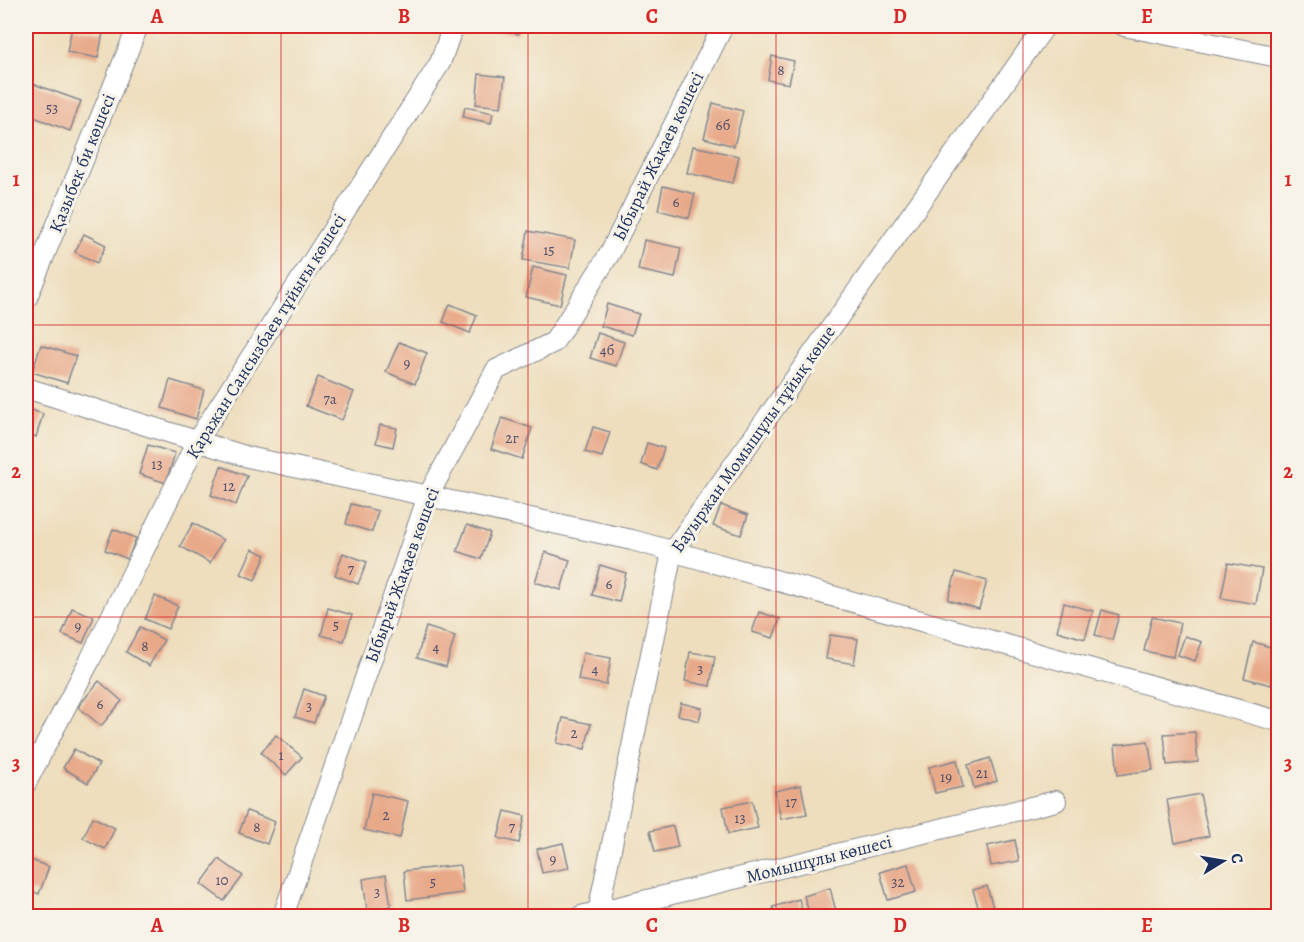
<svg xmlns="http://www.w3.org/2000/svg" width="1304" height="942" font-family="Alegreya,serif">
	<style>
		.building { fill: #e8a989 }
		.lines { fill: none; stroke-linecap: round; stroke-linejoin: round }
		.minor-casing { stroke: #84868e; stroke-width: 22 }
		.minor { stroke: #fff; stroke-width: 20 }
		.grid { fill: none; stroke: #d62828; stroke-width: 1.5; stroke-opacity: 0.55 }
		.labels { text-anchor: middle; stroke-width: 6; stroke-linejoin: round; paint-order: stroke }
		.number-label { font-size: 15px; fill: #4e4e69 }
		.street-label { font-size: 18px; fill: #1b2f5e; stroke: #f7f3e8 }
		.neatline { fill: none; stroke: #d62828; stroke-width: 2 }
		.grid-label { font-size: 20px; text-anchor: middle; font-weight: bold; fill: #d62828 }
	</style>
	<rect width="100%" height="100%" fill="#f7f3e8"/>
	<filter id="ink" filterUnits="userSpaceOnUse"><feTurbulence type="fractalNoise" baseFrequency=".0167" numOctaves="2"/><feDisplacementMap in="SourceGraphic" scale="12" xChannelSelector="R" yChannelSelector="G"/><feConvolveMatrix kernelMatrix="1 2 1 2 8 2 1 2 1" color-interpolation-filters="sRGB"/></filter>
	<filter id="wash" filterUnits="userSpaceOnUse"><feTurbulence type="fractalNoise" baseFrequency=".008" numOctaves="4" result="noise"/><feDisplacementMap in="SourceGraphic" scale="24" xChannelSelector="R" yChannelSelector="G"/><feGaussianBlur stdDeviation="1.35" result="paint"/><feColorMatrix in="noise" values="0 0 0 0 0 0 0 0 0 0 0 0 0 0 0 0 0 1.4 0 .05"/><feComposite in="paint" operator="in"/></filter>
	<g filter="url(#wash)">
		<rect width="100%" height="100%" fill="#eedebd"/>
		<g id="blocks">
			<!-- building -->
			<g class="building">
				<path d="M485 26H520L518 34 484 29Z"/>
				<path d="M758 26H778L779 31H758Z"/>
				<path d="M72 27 103 33 98 58 67 52Z"/>
				<path d="M772 56 794 61 789 84 768 80Z"/>
				<path d="M479 74 505 77 501 107 476 104Z"/>
				<path d="M28 82 81 101 70 131 26 114V89Z"/>
				<path d="M713 103 743 111 734 146 704 138Z"/>
				<path d="M465 107 493 113 491 123 463 117Z"/>
				<path d="M693 146 739 156 733 183 687 173Z"/>
				<path d="M663 186 695 194 689 218 658 210Z"/>
				<path d="M528 231 575 240 570 268 523 260Z"/>
				<path d="M84 234 106 245 97 263 75 252Z"/>
				<path d="M644 240 681 248 675 278 638 270Z"/>
				<path d="M533 267 567 275 560 305 526 297Z"/>
				<path d="M450 304 477 315 470 333 443 322Z"/>
				<path d="M607 304 639 314 632 335 601 326Z"/>
				<path d="M598 333 624 342 616 366 590 358Z"/>
				<path d="M399 342 427 353 415 384 386 372Z"/>
				<path d="M41 345 76 356 67 383 32 372Z"/>
				<path d="M318 377 354 392 342 420 306 406Z"/>
				<path d="M170 380 204 390 196 419 162 408Z"/>
				<path d="M26 408 43 414 36 437 26 433Z"/>
				<path d="M502 418 532 428 522 459 491 449Z"/>
				<path d="M380 425 397 428 393 447 376 443Z"/>
				<path d="M593 427 610 432 602 457 585 452Z"/>
				<path d="M647 443 664 448 657 470 641 464Z"/>
				<path d="M148 445 175 453 166 483 139 474Z"/>
				<path d="M221 466 247 476 236 505 211 495Z"/>
				<path d="M351 504 378 511 372 532 346 524Z"/>
				<path d="M721 505 748 515 741 535 713 526Z"/>
				<path d="M193 523 223 540 210 563 180 546Z"/>
				<path d="M467 525 490 533 481 559 457 551Z"/>
				<path d="M113 529 136 538 128 559 105 550Z"/>
				<path d="M252 549 266 555 255 580 241 574Z"/>
				<path d="M545 552 570 560 561 590 535 582Z"/>
				<path d="M343 553 367 562 358 584 335 575Z"/>
				<path d="M1228 563 1262 569 1256 604 1221 598Z"/>
				<path d="M600 565 626 573 619 602 592 595Z"/>
				<path d="M956 572 987 581 979 609 948 600Z"/>
				<path d="M155 596 178 606 168 629 145 619Z"/>
				<path d="M1064 603 1093 611 1085 639 1057 631Z"/>
				<path d="M72 608 94 617 83 643 62 634Z"/>
				<path d="M328 608 352 615 344 641 321 635Z"/>
				<path d="M1102 610 1119 615 1112 640 1095 635Z"/>
				<path d="M759 612 780 619 773 638 752 632Z"/>
				<path d="M1152 617 1180 623 1173 657 1144 651Z"/>
				<path d="M140 627 164 640 149 666 126 652Z"/>
				<path d="M426 627 455 636 446 667 417 658Z"/>
				<path d="M830 635 858 639 854 664 826 659Z"/>
				<path d="M1185 636 1202 642 1195 661 1178 655Z"/>
				<path d="M1253 642 1278 649V657L1271 685 1244 678Z"/>
				<path d="M690 652 715 656 710 686 685 681Z"/>
				<path d="M583 653 611 658 606 685 578 680Z"/>
				<path d="M99 681 122 701 101 726 78 707Z"/>
				<path d="M304 689 324 696 314 723 295 717Z"/>
				<path d="M681 703 702 708 699 721 678 715Z"/>
				<path d="M563 718 591 724 585 749 557 743Z"/>
				<path d="M1195 732 1198 762 1167 765 1164 734Z"/>
				<path d="M276 735 302 757 286 775 261 753Z"/>
				<path d="M1148 741 1153 770 1118 775 1115 745Z"/>
				<path d="M74 749 99 764 88 783 63 768Z"/>
				<path d="M990 758 997 781 974 788 968 765Z"/>
				<path d="M957 760 963 787 935 793 929 767Z"/>
				<path d="M801 785 807 814 781 819 775 791Z"/>
				<path d="M372 793 408 801 400 838 364 830Z"/>
				<path d="M1200 794 1209 836 1175 843 1167 800Z"/>
				<path d="M752 801 758 828 728 834 723 807Z"/>
				<path d="M247 811 275 822 267 844 239 833Z"/>
				<path d="M505 811 525 816 519 843 498 838Z"/>
				<path d="M93 817 115 828 105 849 83 838Z"/>
				<path d="M673 826 678 847 655 852 650 831Z"/>
				<path d="M1015 840 1019 861 991 866 987 846Z"/>
				<path d="M563 843 569 868 542 873 537 849Z"/>
				<path d="M26 858 49 867 39 894 26 889Z"/>
				<path d="M219 859 243 876 224 901 201 884Z"/>
				<path d="M908 864 916 892 888 900 880 872Z"/>
				<path d="M460 865 463 893 407 900 404 871Z"/>
				<path d="M386 875 391 906 367 910 363 879Z"/>
				<path d="M987 886 995 915 981 916 973 890Z"/>
				<path d="M830 888 837 915 810 916 804 896Z"/>
				<path d="M799 899 804 916H775L773 907Z"/>
			</g>
		</g>
	</g>
	<g filter="url(#ink)">
		<use href="#blocks" fill-opacity="0" stroke="#84868e" stroke-width="1.5"/>
		<g class="lines">
			<!-- minor casing -->
			<g class="minor-casing">
				<g id="minor">
					<path d="M1124 26 1278 57"/>
					<path d="M26 300 138 26"/>
					<path d="M26 388 248 457 632 540 1278 721"/>
					<path d="M26 783 90 660 197 441 440 63 453 26"/>
					<path d="M598 912 672 552 1045 26"/>
					<path d="M283 916 428 496 496 370 554 342 610 253 723 26"/>
					<path d="M581 916 1056 801"/>
				</g>
			</g>
			<!-- minor -->
			<use href="#minor" class="minor"/>
		</g>
	</g>
	<!-- grid -->
	<path class="grid" d="M281 26V916M528 26V916M776 26V916M1023 26V916M26 325H1278M26 617H1278"/>
	<g class="labels">
		<!-- number labels -->
		<g class="number-label">
			<text x="781" y="75">8</text>
			<text x="52" y="113">53</text>
			<text x="723" y="130">6б</text>
			<text x="676" y="207">6</text>
			<text x="549" y="255">15</text>
			<text x="607" y="355">4б</text>
			<text x="407" y="368">9</text>
			<text x="330" y="404">7а</text>
			<text x="512" y="443">2г</text>
			<text x="157" y="469">13</text>
			<text x="229" y="491">12</text>
			<text x="351" y="574">7</text>
			<text x="609" y="589">6</text>
			<text x="336" y="630">5</text>
			<text x="78" y="631">9</text>
			<text x="145" y="651">8</text>
			<text x="436" y="652">4</text>
			<text x="595" y="674">4</text>
			<text x="700" y="674">3</text>
			<text x="100" y="709">6</text>
			<text x="309" y="711">3</text>
			<text x="574" y="738">2</text>
			<text x="281" y="760">1</text>
			<text x="982" y="778">21</text>
			<text x="946" y="782">19</text>
			<text x="791" y="807">17</text>
			<text x="386" y="820">2</text>
			<text x="740" y="823">13</text>
			<text x="257" y="832">8</text>
			<text x="512" y="832">7</text>
			<text x="553" y="864">9</text>
			<text x="222" y="885">10</text>
			<text x="433" y="887">5</text>
			<text x="898" y="887">32</text>
			<text x="377" y="897">3</text>
		</g>
		<!-- street labels -->
		<g class="street-label">
			<text transform="translate(658 156) rotate(-64)" y="6">Ыбырай Жақаев көшесі</text>
			<text transform="translate(82 163) rotate(-68)" y="6">Қазыбек би көшесі</text>
			<text transform="translate(266 336) rotate(-58)" y="6">Қаражан Сансызбаев тұйығы көшесі</text>
			<text transform="translate(753 439) rotate(-55)" y="6">Бауыржан Момышұлы тұйық көше</text>
			<text transform="translate(402 575) rotate(-70)" y="6">Ыбырай Жақаев көшесі</text>
			<text transform="translate(819 859) rotate(-14)" y="6">Момышұлы көшесі</text>
		</g>
	</g>
	<!-- margin -->
	<rect width="1304" height="942" fill="none" stroke="#f7f3e8" stroke-width="66"/>
	<!-- north arrow -->
	<g transform="translate(1223 861) rotate(79)" stroke="#f7f3e8" stroke-width="4.5" paint-order="stroke">
	<path d="M0-4.5L10 22L0 15L-10 22Z" fill="#1b2f5e"/>
	<text y="-9" font-size="16" font-weight="bold" text-anchor="middle" fill="#1b2f5e">С</text>
	</g>
	<rect x="33" y="33" width="1238" height="876" class="neatline"/>
	<g class="grid-label">
		<text x="157" y="23">A</text>
		<text x="404" y="23">B</text>
		<text x="652" y="23">C</text>
		<text x="900" y="23">D</text>
		<text x="1147" y="23">E</text>
		<text x="16" y="186">1</text>
		<text x="1288" y="186">1</text>
		<text x="16" y="478">2</text>
		<text x="1288" y="478">2</text>
		<text x="16" y="770">3</text>
		<text x="1288" y="770">3</text>
		<text x="157" y="932">A</text>
		<text x="404" y="932">B</text>
		<text x="652" y="932">C</text>
		<text x="900" y="932">D</text>
		<text x="1147" y="932">E</text>
	</g>
</svg>
